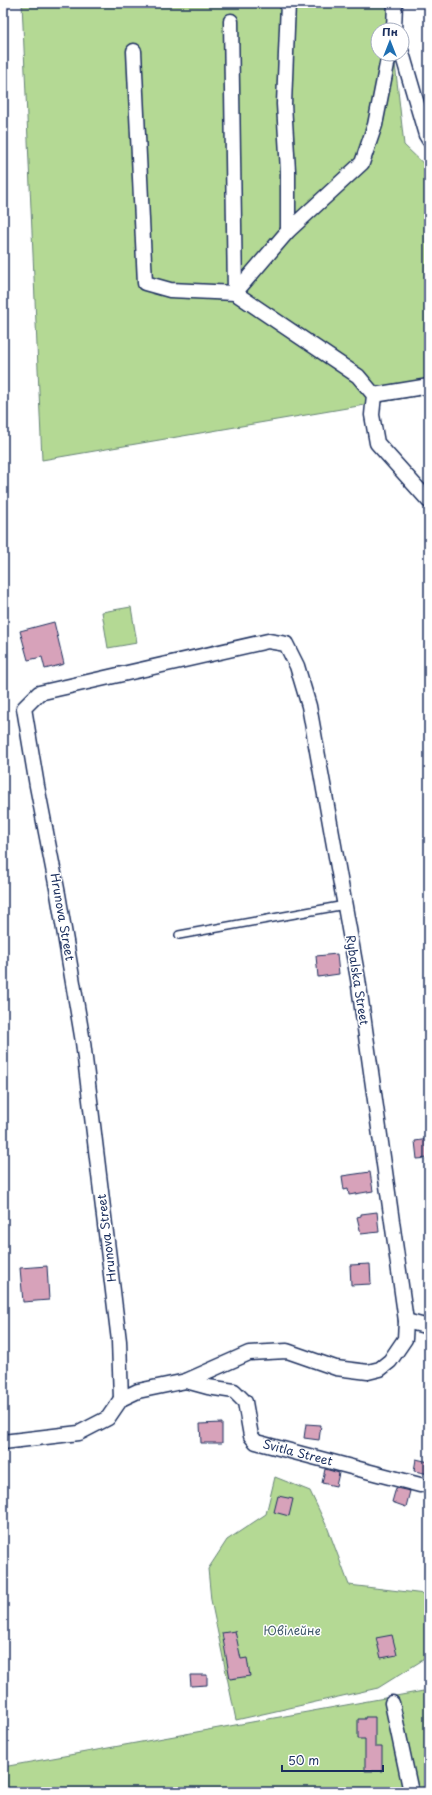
<svg xmlns="http://www.w3.org/2000/svg" width="432" height="1795" font-family="'Playpen Sans',sans-serif">
	<style>
		.green { fill: #b4d994; stroke: #688479 }
		.building { fill: #d7a2ba; stroke: #1b2f5e }
		.lines { fill: none; stroke-linecap: round; stroke-linejoin: round }
		.lane-casing { stroke: #1b2f5e; stroke-width: 10 }
		.street-casing { stroke: #1b2f5e; stroke-width: 17 }
		.lane { stroke: #fff; stroke-width: 7 }
		.street { stroke: #fff; stroke-width: 14 }
		.labels { text-anchor: middle; stroke-width: 3; stroke-linejoin: round; paint-order: stroke }
		.street-label { font-size: 12px; fill: #1b2f5e; stroke: #fff }
		.park-label { font-size: 12px; fill: #415a6c; stroke: #fff }
	</style>
	<rect width="100%" height="100%" fill="#fff"/>
	<filter id="ink" filterUnits="userSpaceOnUse"><feTurbulence type="fractalNoise" baseFrequency=".025" numOctaves="2"/><feDisplacementMap in="SourceGraphic" scale="8" xChannelSelector="R" yChannelSelector="G"/><feConvolveMatrix kernelMatrix="1 2 1 2 8 2 1 2 1" color-interpolation-filters="sRGB"/></filter>
	<g filter="url(#ink)">
		<!-- green -->
		<g class="green">
			<path d="M22 3H389L392 30H378V54H394L404 145 429 169V394L42 460Z"/>
			<path d="M131 607 137 643 108 648 102 612Z"/>
			<path d="M275 1477 310 1491 328 1529 349 1585 425 1594 426 1658 378 1688 236 1720 211 1600 208 1569 227 1540 266 1514Z"/>
			<path d="M429 1690V1792H3V1767Z"/>
		</g>
		<!-- building -->
		<g class="building">
			<path d="M54 622 64 664 45 669 42 657 28 660 20 631Z"/>
			<path d="M337 954 339 974 318 977 316 956Z"/>
			<path d="M429 1139V1158L417 1159 415 1141Z"/>
			<path d="M370 1172 373 1191 349 1195 348 1189 344 1190 342 1176Z"/>
			<path d="M377 1212 379 1232 361 1234 357 1217 361 1216V1214Z"/>
			<path d="M370 1264 371 1284 351 1285 350 1265Z"/>
			<path d="M47 1266 49 1300 23 1302 20 1268Z"/>
			<path d="M222 1423V1443H201L200 1424Z"/>
			<path d="M306 1424 321 1425 319 1440 304 1438Z"/>
			<path d="M416 1459 429 1462V1474L414 1471Z"/>
			<path d="M325 1469 339 1473 336 1486 322 1483Z"/>
			<path d="M396 1488 410 1491 406 1507 392 1502Z"/>
			<path d="M278 1496 293 1499 289 1516 274 1512Z"/>
			<path d="M235 1631 241 1659 247 1658 250 1676 230 1679 222 1633Z"/>
			<path d="M392 1635 397 1655 381 1658 376 1638Z"/>
			<path d="M190 1675H207V1685L191 1686Z"/>
			<path d="M365 1717H375V1747H382V1771H365V1739H358V1719H365Z"/>
		</g>
		<g class="lines">
			<!-- lane casing -->
			<g class="lane-casing">
				<path id="lane" d="M179 935 345 905"/>
			</g>
			<!-- street casing -->
			<g class="street-casing">
				<g id="street">
					<path d="M231 21 235 293"/>
					<path d="M394 30 395 3"/>
					<path d="M134 51 145 283 170 290 235 293 358 376 374 395 372 415 377 443 429 501"/>
					<path d="M402 53 426 135 429 140"/>
					<path d="M288 231V171L284 104 288 3"/>
					<path d="M235 293 288 231 362 163 375 125 389 54"/>
					<path d="M374 395 429 386"/>
					<path d="M268 641 286 644 297 666 309 706 358 979 406 1321 405 1339 390 1361 380 1369 368 1372 336 1368 287 1351 249 1353 186 1381 138 1391 121 1399 119 1341 83 1042 58 894 37 786 24 708 39 693Z"/>
					<path d="M406 1321 429 1327"/>
					<path id="s1" d="M186 1381 208 1387 234 1391 245 1402 251 1436 256 1442 420 1485"/>
					<path d="M3 1442 79 1433 108 1418 121 1399"/>
					<path d="M392 1703 411 1792"/>
				</g>
			</g>
			<!-- lane -->
			<use href="#lane" class="lane"/>
			<!-- street -->
			<use href="#street" class="street"/>
		</g>
	</g>
	<g class="labels">
		<!-- street labels -->
		<g class="street-label">
			<text transform="translate(62 917) rotate(80)" y="4">Hrunova Street</text>
			<text transform="translate(357 980) rotate(81)" y="4">Rybalska Street</text>
			<text transform="translate(107 1238) rotate(-97)" y="4">Hrunova Street</text>
			<text dy="4" stroke="none"><textPath href="#s1" startOffset="150">Svitla Street</textPath></text>
		</g>
		<!-- park labels -->
		<g class="park-label">
			<text x="292" y="1635">Ювілейне</text>
		</g>
	</g>
	<!-- margin -->
	<rect width="432" height="1795" fill="none" stroke="#fff" stroke-width="16"/>
	<rect x="8" y="8" width="416" height="1779" fill="none" stroke="#1b2f5e" stroke-width="1.5" filter="url(#ink)"/>
	<!-- north arrow -->
	<g transform="translate(390 42)"><circle r="19" fill="#ffffff" stroke="#a4acbf"/>
	<path d="M0-3L7 15L0 10L-7 15Z" fill="#1f6fb2"/>
	<text y="-6" font-size="11" font-weight="bold" text-anchor="middle" fill="#1b2f5e">Пн</text>
	</g>
	<!-- scale -->
	<path d="M282 1765v6h101v-6" fill="none" stroke="#1b2f5e" stroke-width="2"/>
	<text x="288" y="1765" font-size="12" fill="#1b2f5e" stroke="#ffffff" stroke-width="3" paint-order="stroke">50 m</text>
</svg>
